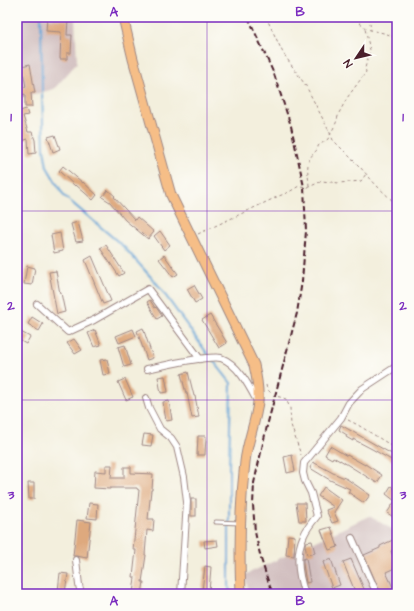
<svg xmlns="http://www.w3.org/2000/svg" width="414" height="611" font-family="'Architects Daughter',sans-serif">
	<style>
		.industrial { fill: #d2bfc0 }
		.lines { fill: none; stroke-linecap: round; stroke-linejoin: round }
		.stream { stroke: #64a4d7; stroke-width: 2 }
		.building { fill: #dea97e }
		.lane-casing { stroke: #9e8784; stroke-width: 5 }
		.street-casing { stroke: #9e8784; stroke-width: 8 }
		.primary-casing { stroke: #9e8784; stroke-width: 11 }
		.path { stroke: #9e8784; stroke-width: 1; stroke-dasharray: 3 3; stroke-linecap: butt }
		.lane { stroke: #fff; stroke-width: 3 }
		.street { stroke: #fff; stroke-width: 6 }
		.primary { stroke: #f6be87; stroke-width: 9 }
		.rail { stroke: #4a1f2b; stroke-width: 2; stroke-dasharray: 6 3; stroke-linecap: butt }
		.grid { fill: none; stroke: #7b2cbf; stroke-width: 1; stroke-opacity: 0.55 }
		.neatline { fill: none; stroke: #7b2cbf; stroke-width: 1.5 }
		.grid-label { font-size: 13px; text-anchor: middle; font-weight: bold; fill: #7b2cbf }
	</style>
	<rect width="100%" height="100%" fill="#fdfcf7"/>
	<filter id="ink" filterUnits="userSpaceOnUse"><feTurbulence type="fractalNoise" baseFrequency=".025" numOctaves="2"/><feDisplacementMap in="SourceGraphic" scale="8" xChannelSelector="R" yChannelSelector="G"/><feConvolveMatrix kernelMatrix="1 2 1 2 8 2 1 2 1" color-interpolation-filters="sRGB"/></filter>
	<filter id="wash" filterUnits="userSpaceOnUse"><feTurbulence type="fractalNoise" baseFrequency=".012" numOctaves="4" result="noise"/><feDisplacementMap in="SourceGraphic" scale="16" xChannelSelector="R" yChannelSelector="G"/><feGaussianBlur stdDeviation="0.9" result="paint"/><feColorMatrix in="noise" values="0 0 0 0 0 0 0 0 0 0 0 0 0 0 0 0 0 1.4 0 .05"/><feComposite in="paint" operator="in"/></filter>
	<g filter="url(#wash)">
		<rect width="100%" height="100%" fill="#f3efdd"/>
		<!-- industrial -->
		<g class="industrial">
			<path d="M17 17H75L77 63 54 89 17 99Z"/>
			<path d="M369 516 397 532V594H249L245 575Z"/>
		</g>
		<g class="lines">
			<!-- stream -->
			<g class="stream">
				<path d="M41 17 42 92 44 149 47 167 64 196 123 246 158 285 209 356"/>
				<path d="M212 359 231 383 229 469V585L230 594"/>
			</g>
		</g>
		<g id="blocks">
			<!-- building -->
			<g class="building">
				<path d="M47 19 68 20 67 35H72L71 53H67V59H60L61 32 46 31Z"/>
				<path d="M30 64 35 93H31L32 107H25V94L17 96V88L26 87 22 66Z"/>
				<path d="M26 109 28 115 23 116 28 132H32L35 140 36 153 29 154 28 139 19 142 17 135V112Z"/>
				<path d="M55 135 60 149 53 152 48 137Z"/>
				<path d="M63 166 83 183V182L97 195 93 200 76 185 75 186 59 171Z"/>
				<path d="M108 190 115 196 114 197 135 220 137 217 154 232 148 239 125 220 110 202 102 197Z"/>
				<path d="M78 222 83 241 76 242 71 224Z"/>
				<path d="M160 231 170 245 164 250 154 236Z"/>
				<path d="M60 233 63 251 54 253 51 235Z"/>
				<path d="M106 245 124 273 119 276 100 248Z"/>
				<path d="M164 255 178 274 173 277 159 259Z"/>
				<path d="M92 256 111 301 103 304 85 260Z"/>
				<path d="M27 266 35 268 32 285 24 284Z"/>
				<path d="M56 271 60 294 61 293 65 312 57 314 49 272Z"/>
				<path d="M194 285 202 299 195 303 187 289Z"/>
				<path d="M150 300 155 308 156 307 162 316 157 319 147 302Z"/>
				<path d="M210 315 227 343 219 348 202 320Z"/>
				<path d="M32 317 43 324 39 331 28 324Z"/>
				<path d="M143 328 153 358 147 360 137 331Z"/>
				<path d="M133 329 136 336 119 343 116 336Z"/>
				<path d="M95 330 101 345 94 347 88 333Z"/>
				<path d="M19 331 30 337 26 344 17 339V334Z"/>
				<path d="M74 339 82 350 75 354 67 343Z"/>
				<path d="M125 345 131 365 124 367 118 347Z"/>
				<path d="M107 359 110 374 103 375 100 360Z"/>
				<path d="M188 372 194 396H195L199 417 192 418 187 393H186L181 374Z"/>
				<path d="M165 376 168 392 161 393 158 377Z"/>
				<path d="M125 379 133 397 126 400 118 382Z"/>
				<path d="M169 401 172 420 166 421 163 402Z"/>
				<path d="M341 425 397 457 395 462 372 449 353 439V441L346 437 347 435 339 430Z"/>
				<path d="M144 434 153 435 151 446 142 445Z"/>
				<path d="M198 436H206L205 455H197Z"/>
				<path d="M330 446 347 456V455L365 465V464L382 475 377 483 340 460V461L333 457 332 459 325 455Z"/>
				<path d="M292 455 295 471 287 473 284 457Z"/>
				<path d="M313 462 333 473 347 479 370 495 364 503 348 492 350 489 330 480 310 468Z"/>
				<path d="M106 465H112L111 478H124V467H131V473L153 474 152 490H151L148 519H154L153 531 147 530 145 555H146L142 582H144L142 594H133L135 577H133L136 550H133L139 490 137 489V488H110V489L94 488 95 471 106 472Z"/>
				<path d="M28 483H34V499H29Z"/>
				<path d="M391 486 397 491V519L387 513 395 501 386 494Z"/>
				<path d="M324 487 342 500 334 512 338 521 332 523 326 510 334 507 318 496Z"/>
				<rect x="191" y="499" width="5" height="17"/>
				<path d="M89 503 98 504 97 519 87 518Z"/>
				<path d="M296 503H305L306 521H299Z"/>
				<path d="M77 520 91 522 87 558 76 556H73Z"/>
				<path d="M331 527 338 547 329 550 321 530Z"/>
				<path d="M288 535 295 536 294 556 286 555Z"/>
				<path d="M397 538V548L391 551 397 567 386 572 396 594H381L364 555 380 548V546Z"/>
				<path d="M217 540 218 546 205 548 204 541Z"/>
				<path d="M312 541 315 553 307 555 305 546V544L306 542Z"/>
				<path d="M306 558 310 582 306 583 303 564V559Z"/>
				<path d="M331 559 340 585 332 588 323 562Z"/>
				<path d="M351 559 364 589 365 594H356L343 562Z"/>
				<path d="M205 566 211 567 209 592 202 591Z"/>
				<path d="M60 573 68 574 65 592 58 591Z"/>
			</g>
		</g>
	</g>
	<g filter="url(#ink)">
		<use href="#blocks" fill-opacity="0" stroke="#9e8784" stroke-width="1"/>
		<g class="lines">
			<!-- lane casing -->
			<g class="lane-casing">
				<path id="lane" d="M216 522 240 523"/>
			</g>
			<!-- street casing -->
			<g class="street-casing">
				<g id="street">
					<path d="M37 304 68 332 94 320 148 289 200 359"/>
					<path d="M147 369C167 365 186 360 206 358 210 358 217 357 221 358 238 364 249 386 257 401"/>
					<path d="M146 398 149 408 160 429 171 438 177 447 184 477 187 502 181 594"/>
					<path d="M352 538 377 594"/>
					<path d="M76 560 79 585 81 594"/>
					<path d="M305 594C298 575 295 554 304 535 307 528 312 522 317 516L311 493 305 481 303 473 304 463 341 418 349 403 362 389 397 366"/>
				</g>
			</g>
			<!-- primary casing -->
			<g class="primary-casing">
				<path id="primary" d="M123 17 133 59 171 195 254 365C257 378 259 389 258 402 256 422 247 442 245 462 240 506 239 550 241 594"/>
			</g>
			<!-- path -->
			<g class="path">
				<path d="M266 17 283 53 306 86 330 133 333 140 360 167 376 185 397 205"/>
				<path d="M357 17C364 37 384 27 397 40"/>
				<path d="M369 17 371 30"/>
				<path d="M309 186C308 169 304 161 318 149V146L328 139 336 123 339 113 347 98 366 72 365 68 370 50 365 29"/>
				<path d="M198 234 279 196 289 192 299 186 309 187 322 181 339 183 361 181 366 174"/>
				<path d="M266 385 267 389 274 396 280 397 286 399 290 408 291 425 301 455"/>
				<path d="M348 420 358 425 397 449"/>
			</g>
			<!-- lane -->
			<use href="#lane" class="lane"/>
			<!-- street -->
			<use href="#street" class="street"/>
			<!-- primary -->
			<use href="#primary" class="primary"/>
			<!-- rail -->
			<path class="rail" d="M248 17 274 74 291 126 304 187 306 231 302 281 297 313 267 426 254 483 253 505 255 532 261 559 269 584 273 594"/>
		</g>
	</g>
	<!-- grid -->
	<path class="grid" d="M207 17V594M17 211H397M17 400H397"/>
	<!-- margin -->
	<rect width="414" height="611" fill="none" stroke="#fdfcf7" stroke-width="44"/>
	<!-- north arrow -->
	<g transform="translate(356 58) rotate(235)" stroke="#fdfcf7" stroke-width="3" paint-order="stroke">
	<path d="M0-3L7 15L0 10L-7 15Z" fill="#4a1f2b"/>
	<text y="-6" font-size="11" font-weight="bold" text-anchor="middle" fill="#4a1f2b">N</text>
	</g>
	<rect x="22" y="22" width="370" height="567" class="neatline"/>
	<g class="grid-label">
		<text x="114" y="16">A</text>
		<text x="300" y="16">B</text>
		<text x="11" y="121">1</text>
		<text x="403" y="121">1</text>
		<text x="11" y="310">2</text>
		<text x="403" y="310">2</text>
		<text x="11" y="499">3</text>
		<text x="403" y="499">3</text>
		<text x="114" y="605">A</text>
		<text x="300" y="605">B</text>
	</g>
</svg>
